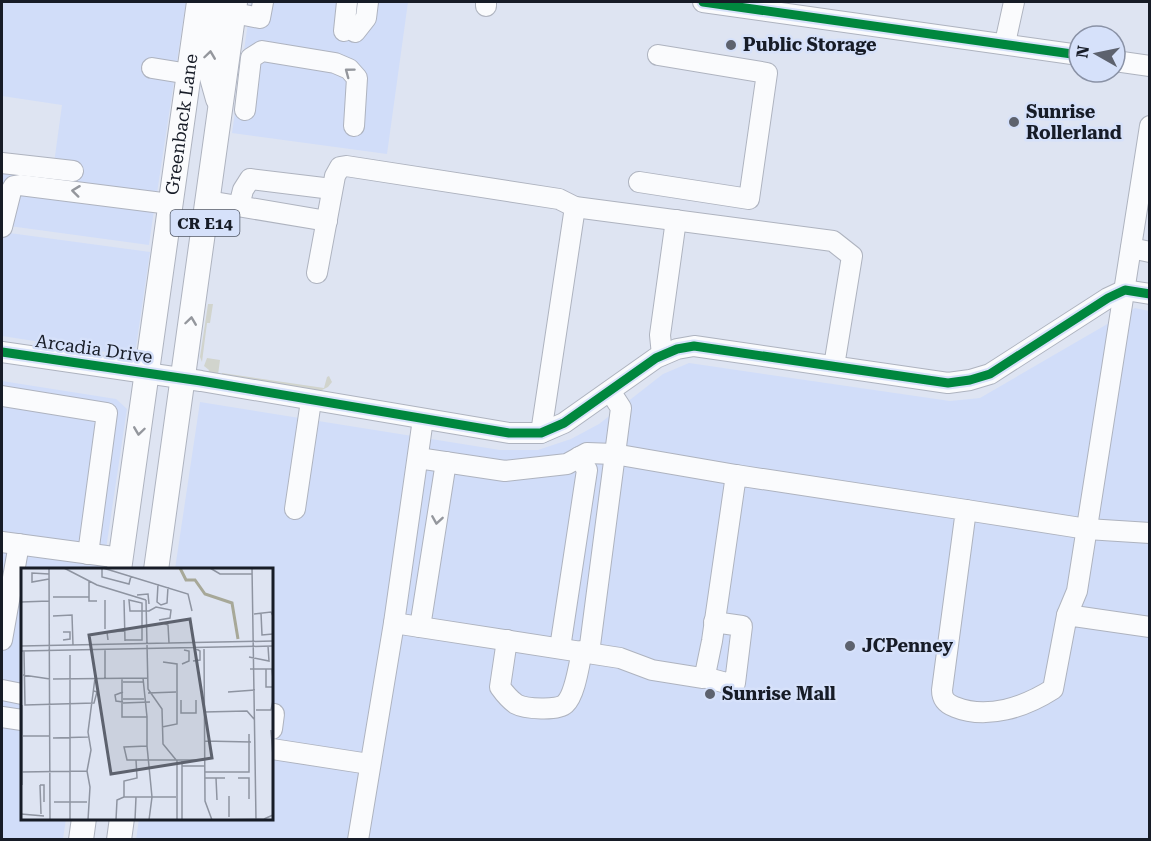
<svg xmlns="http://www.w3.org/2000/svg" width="1151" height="841" font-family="'Roboto Serif',serif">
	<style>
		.built { fill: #d1ddf9 }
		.green { fill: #d1d4cd }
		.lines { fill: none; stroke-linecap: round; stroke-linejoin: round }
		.minor-casing { stroke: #aeb3bf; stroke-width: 22 }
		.major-casing { stroke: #aeb3bf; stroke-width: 26 }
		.minor { stroke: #fafbfd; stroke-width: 20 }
		.major { stroke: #fafbfd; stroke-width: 24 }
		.cycleway-casing { stroke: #d6e1fa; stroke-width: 13 }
		.cycleway { stroke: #00873e; stroke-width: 9 }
		.oneway { stroke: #94979d }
		.poi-dot { fill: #5d626e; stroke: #d6e1fa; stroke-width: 2 }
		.labels { text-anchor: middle; stroke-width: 5; stroke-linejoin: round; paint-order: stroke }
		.shield { fill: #d6e1fa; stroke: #505766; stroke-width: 1.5 }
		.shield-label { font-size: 16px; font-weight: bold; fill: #171c27 }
		.poi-label { font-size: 18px; font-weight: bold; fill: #171c27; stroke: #d6e1fa; text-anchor: start }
		.street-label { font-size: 18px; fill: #171c27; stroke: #d6e1fa }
		.inset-river { fill: none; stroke: #a7a898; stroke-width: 3 }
		.inset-road { fill: none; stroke: #8e94a1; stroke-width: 1.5 }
		.view { fill: #5d626e; fill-opacity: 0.15; stroke: #5d626e; stroke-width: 3 }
		.inset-edge { fill: none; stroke: #171c27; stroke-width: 3 }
	</style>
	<rect width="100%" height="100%" fill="#dee4f2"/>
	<!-- built -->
	<g class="built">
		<path d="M2 2H186L157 193 52 178 62 105 2 96Z"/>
		<path d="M251 2H408L387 154 232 133Z"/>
		<path d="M2 173 156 196 149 245 2 225Z"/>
		<path d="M2 232 150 252 136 347 125 355 2 336Z"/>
		<path d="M1135 308 1149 311V839L136 840 139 819 272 818V570L175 569 200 402 500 450H538L571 439 599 424 663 374 689 363 950 401 980 398Z"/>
		<path d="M2 381 116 399 127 409 103 569 22 570V818L66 819 63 839H2Z"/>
	</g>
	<!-- green -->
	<g class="green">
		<path d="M208 304H213L210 323H207L202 362 200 357Z"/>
		<path d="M207 358 220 360 218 375 208 373 209 370 204 366Z"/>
		<path d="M222 373 324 388 327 377 329 376 332 382 328 387 320 391 222 376Z"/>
	</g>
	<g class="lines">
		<!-- minor casing -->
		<g class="minor-casing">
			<g id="minor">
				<path d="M703 2 1079 55"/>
				<path d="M486 6V2"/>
				<path d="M234 13 260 18 263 2"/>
				<path d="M344 31 347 2"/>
				<path d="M355 32 366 18 368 2"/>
				<path d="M1005 43 1014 2"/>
				<path d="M1115 61 1150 66"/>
				<path d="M152 68 189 74"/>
				<path d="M245 110 251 58 262 51 335 63 349 69 357 78 354 126"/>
				<path d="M2 163 73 171"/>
				<path d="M639 182 749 199 767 73 658 55"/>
				<path d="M208 201 327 221"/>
				<path d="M239 206 243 190 250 179 332 189"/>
				<path d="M2 227 11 191 14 186 20 185 170 204"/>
				<path d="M1131 248 1150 252"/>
				<path d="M317 273 335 176 340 167 346 166 559 199 575 207 833 241 852 256 834 366"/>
				<path d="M2 352 201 381 509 433H541L564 423 656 358 677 349 694 346 948 383 970 380 990 374 1108 298 1125 290 1150 294"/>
				<path d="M662 355 660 335 676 220"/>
				<path d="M2 396 107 413 88 554"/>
				<path d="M541 433 575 207"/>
				<path d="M418 458 505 471 567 464 587 453 614 454 736 475"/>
				<path d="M295 509 311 401"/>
				<path d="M966 510 1087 529 1150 533"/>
				<path d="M2 542 121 558"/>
				<path d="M1067 615 1077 591 1150 126"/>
				<path d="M394 623 620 658 652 670 702 678 706 670 712 641 736 475 966 510 942 690C942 700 947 704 955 707 987 720 1025 707 1053 689L1067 615 1150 627"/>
				<path d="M420 627 446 462"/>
				<path d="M2 640 19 544"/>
				<path d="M507 640 500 687C505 694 509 699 516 704 525 709 558 711 565 704 575 695 579 665 582 651"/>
				<path d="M560 648 587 470 579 457"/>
				<path d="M589 653 621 408 610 391"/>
				<path d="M704 677 730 684 735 683 742 626 714 622"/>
				<path d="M2 690 22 694"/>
				<path d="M2 717 22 720"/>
				<path d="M272 729 274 714"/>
				<path d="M272 749 369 764"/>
				<path d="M358 840 394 623 423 419"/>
			</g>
		</g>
		<!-- major casing -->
		<g class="major-casing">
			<g id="major">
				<path d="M218 2 209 67 218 99"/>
				<path id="s1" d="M119 570 199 2"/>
				<path d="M156 570 235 2"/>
				<path d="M81 840 84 818"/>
				<path d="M119 840 122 818"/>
			</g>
		</g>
		<!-- minor -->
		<use href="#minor" class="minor"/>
		<!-- major -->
		<use href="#major" class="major"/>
		<!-- cycleway casing -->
		<g class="cycleway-casing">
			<g id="cycleway">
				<path d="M703 2 1079 55"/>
				<path d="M2 352 201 381 509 433H541L564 423 656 358 677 349 694 346 948 383 970 380 990 374 1108 298 1125 290 1150 294"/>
			</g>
		</g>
		<!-- cycleway -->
		<use href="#cycleway" class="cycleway"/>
	</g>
	<!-- one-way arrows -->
	<defs><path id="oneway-chevron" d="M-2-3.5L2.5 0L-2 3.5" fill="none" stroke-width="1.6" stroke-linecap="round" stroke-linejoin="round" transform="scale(1.5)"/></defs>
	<g class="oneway">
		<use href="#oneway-chevron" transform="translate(210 55) rotate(-82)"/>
		<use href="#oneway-chevron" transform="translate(349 72) rotate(-143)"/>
		<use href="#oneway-chevron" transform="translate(76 191) rotate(-173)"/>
		<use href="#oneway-chevron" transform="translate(191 321) rotate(-82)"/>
		<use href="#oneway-chevron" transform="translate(139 431) rotate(98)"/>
		<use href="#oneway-chevron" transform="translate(437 520) rotate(99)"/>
	</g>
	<!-- markers -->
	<g class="poi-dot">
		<circle cx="731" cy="45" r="6"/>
		<circle cx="1014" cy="122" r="6"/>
		<circle cx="850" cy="646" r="6"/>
		<circle cx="710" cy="694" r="6"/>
	</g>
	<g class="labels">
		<!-- shield labels -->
		<rect class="shield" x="170.5" y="210" width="69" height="26" rx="4.5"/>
		<g class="shield-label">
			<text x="205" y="229">CR E14</text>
		</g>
		<!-- poi labels -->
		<g class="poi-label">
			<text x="743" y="51">Public Storage</text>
			<text x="1026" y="118">Sunrise<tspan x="1026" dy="21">Rollerland</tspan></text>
			<text x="862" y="652">JCPenney</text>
			<text x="722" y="700">Sunrise Mall</text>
		</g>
		<!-- street labels -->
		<g class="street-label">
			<text dy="6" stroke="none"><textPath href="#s1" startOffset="450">Greenback Lane</textPath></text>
			<text transform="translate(94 349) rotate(8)" y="6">Arcadia Drive</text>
		</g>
	</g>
	<!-- overview -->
	<g transform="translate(21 568)">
		<rect width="252" height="252" fill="#dee4f2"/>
		<path class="inset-river" d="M159 0 165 12H174L184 26 211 35 217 71"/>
		<path class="inset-road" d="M28 0 29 252M43 0 76 17 125 32M81 0V9L108 16 110 8M82 0 167 26 171 43M189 0 199 6H231M231 0 235 252M28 6 11 5V14L28 11M68 13V33H76M137 16 136 34 140 37 146 35 147 19M116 27 127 26 128 36M32 29H68M84 32V61M103 32 104 73M125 32 127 121 141 141 142 176 156 193V252M0 34 28 33M240 45 241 67 252 66M233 46 250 44 252 48M32 48 51 47 52 77M142 55 147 57 148 75M42 72 49 71V64H42M87 72 86 64 104 63M104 72H121V35L108 32 109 43H128L135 39 150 42 149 50 138 52M0 78 252 73M183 79 184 233 191 252M84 81V110M0 83 252 78M3 83 4 137 73 135 76 124 73 123M49 87V252M228 89 248 93 247 78M172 93 179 92V83L172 79M161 96 168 93V83L163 82M229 101H251L252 111M245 101V119H252M2 107 29 111M122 110 126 149M32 111 127 110M102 114H122M102 124 94 127 95 133 102 134M207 124 234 122M127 125 155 124M102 131H123M160 132V145H175V132M102 135 129 134M235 142H250L252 133M183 144 226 143 233 151M141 159 156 156V96L142 94M250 162 252 188M2 168H29M32 170 67 169M183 173 230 174M126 178 131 229 128 252M115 192H183M161 198H184M0 204 66 203M184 204H228V166M184 210H204M195 210 196 232M217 210H228V231M1 217V137M19 217 20 246M19 217H23V234M208 228V249M103 229H155M33 234H66M0 246 23 248M67 252 69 219 66 203 70 182 67 164 74 110M89 252H95L96 232 103 229V213L116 210 115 192H106L103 179 126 178V149H101V110M114 252 115 229M161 252V193M195 252 243 251 252 247"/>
		<path class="view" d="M169 51 191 190 90 206 68 67Z"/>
		<rect width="252" height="252" class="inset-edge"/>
	</g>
	<!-- border -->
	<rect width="1151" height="841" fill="none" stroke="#171c27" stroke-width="6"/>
	<!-- north arrow -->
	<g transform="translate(1097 54) rotate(279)"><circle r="28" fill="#d6e1fa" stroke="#8a92a6" stroke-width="1.5"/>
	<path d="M0-4.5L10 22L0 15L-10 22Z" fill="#5d626e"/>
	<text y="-9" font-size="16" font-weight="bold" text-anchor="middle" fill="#171c27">N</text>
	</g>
</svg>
